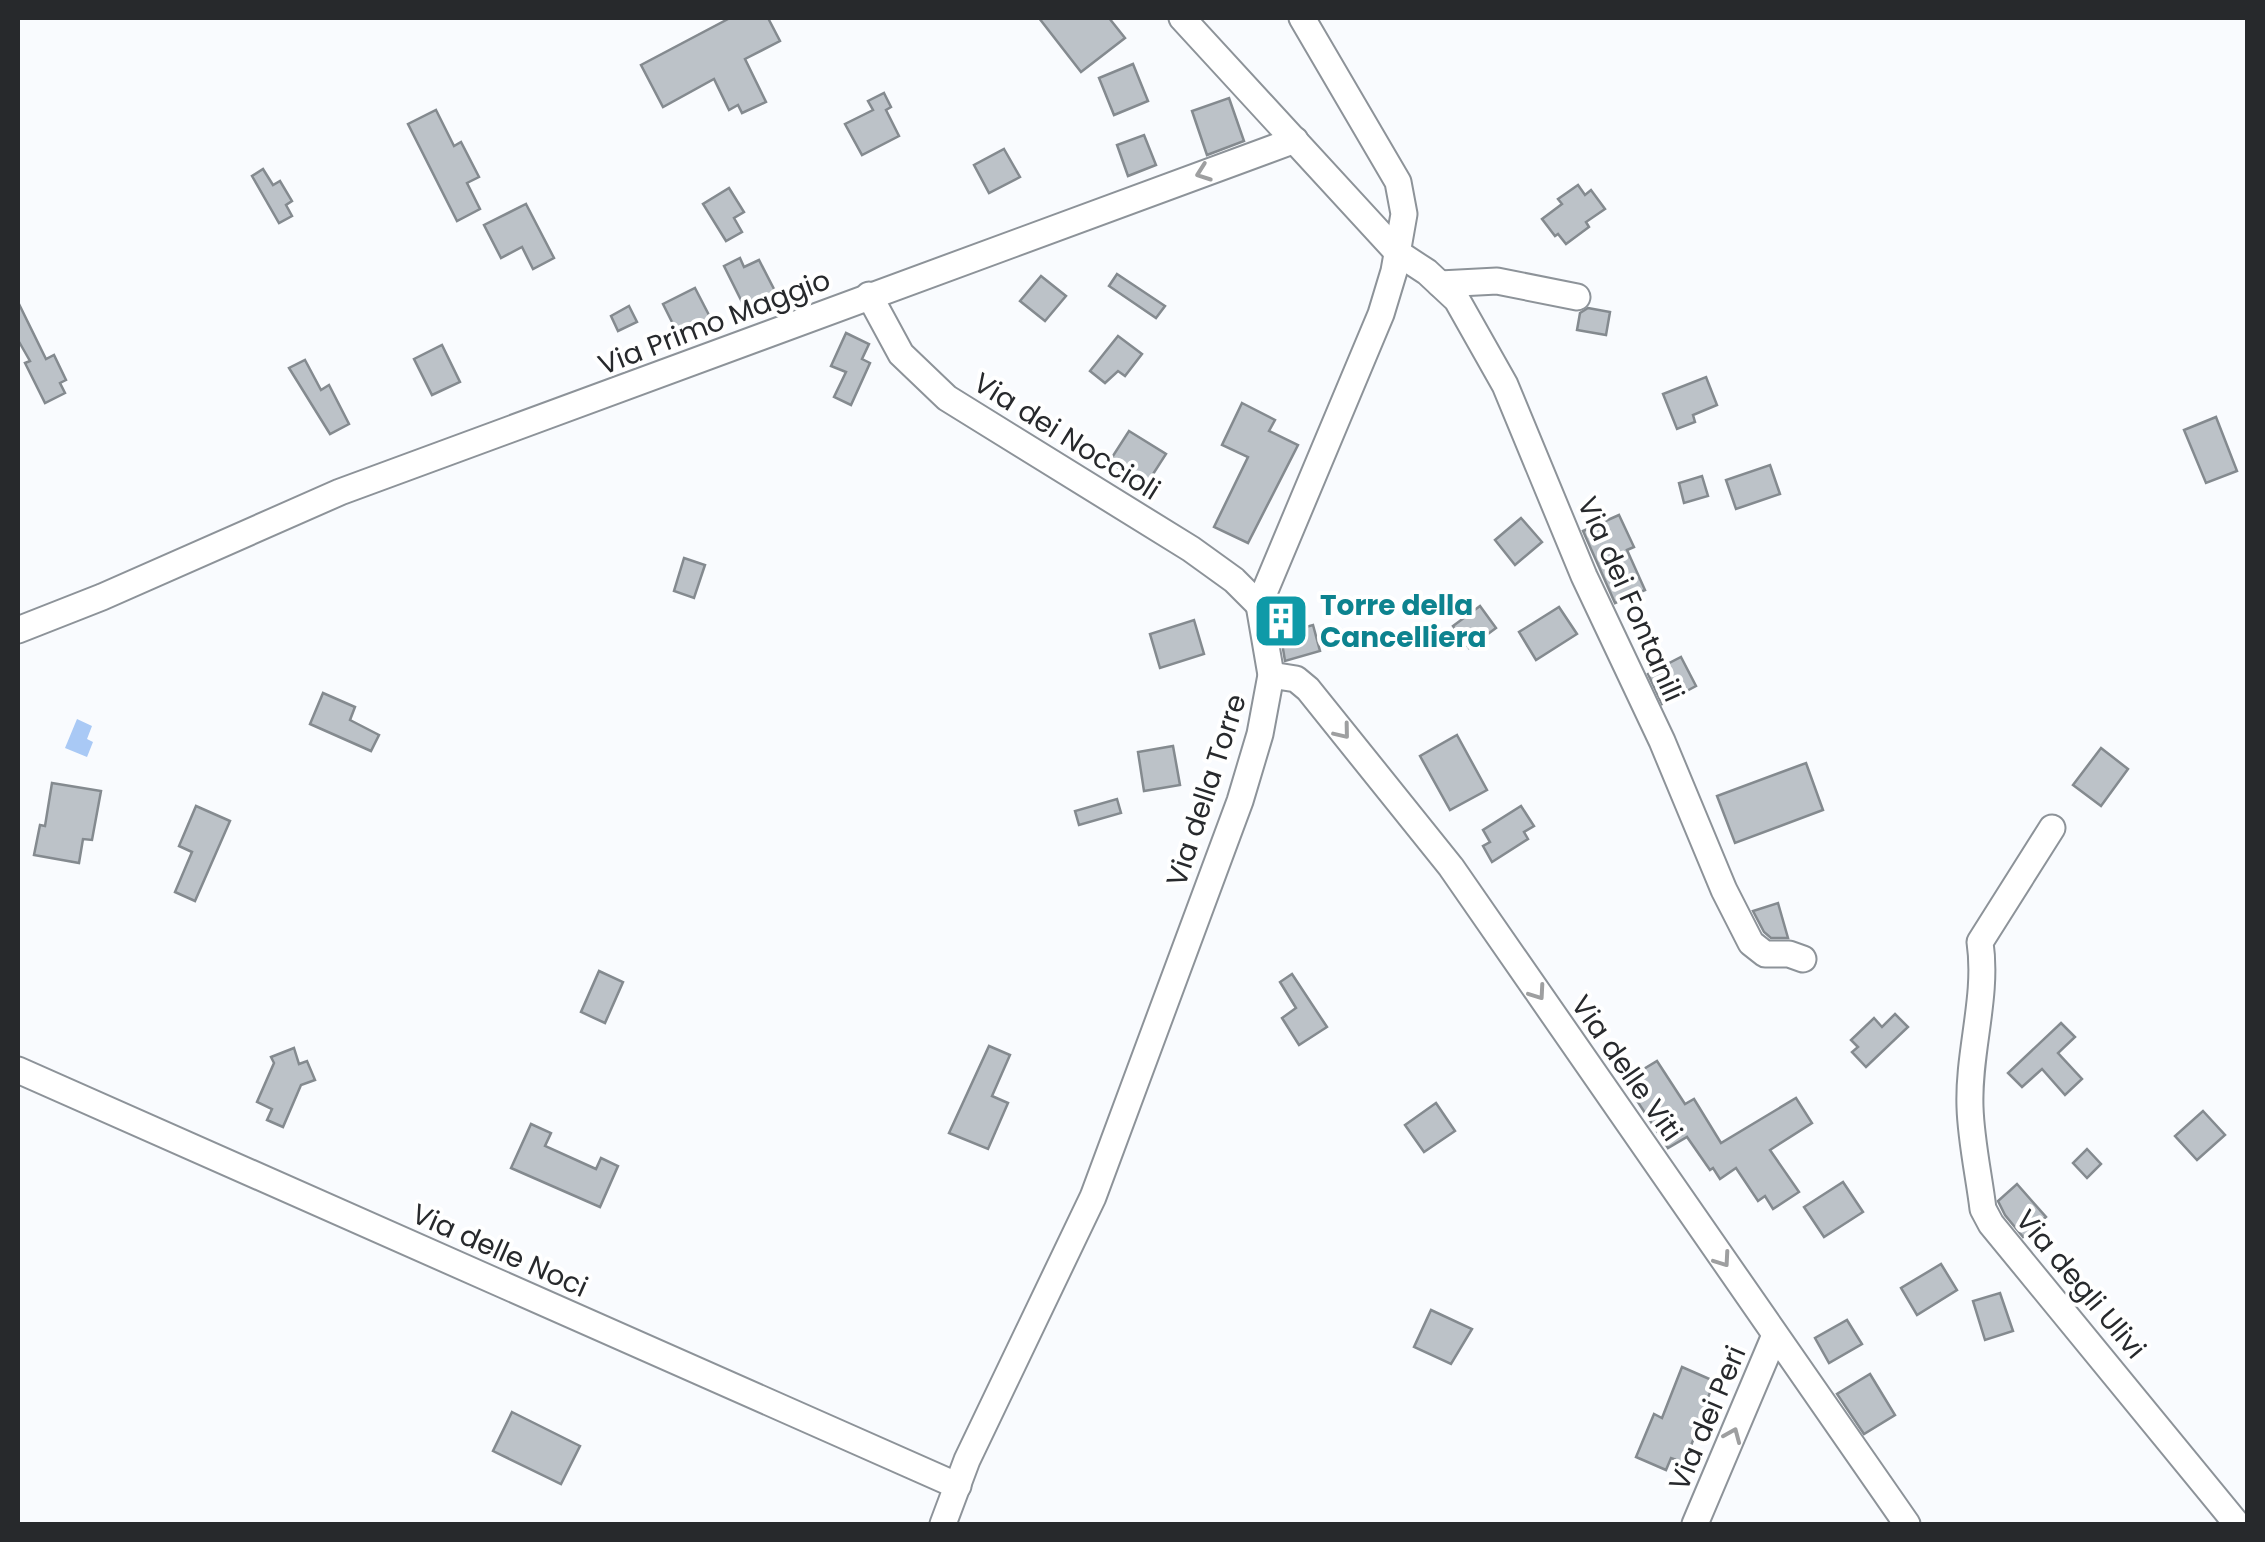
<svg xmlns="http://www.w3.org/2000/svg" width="2265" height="1542" font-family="Poppins,sans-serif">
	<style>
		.water { fill: #a9c9f5 }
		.building { fill: #bcc2c8; stroke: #848a8f; stroke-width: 2.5 }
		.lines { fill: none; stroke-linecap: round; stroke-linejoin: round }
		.minor-casing { stroke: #8d9399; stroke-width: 29 }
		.minor { stroke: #fff; stroke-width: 25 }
		.oneway { stroke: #9e9fa0 }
		.labels { text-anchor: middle; stroke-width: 8; stroke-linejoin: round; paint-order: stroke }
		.street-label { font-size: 28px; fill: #27292c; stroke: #fff }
		.culture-label { font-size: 28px; font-weight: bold; fill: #0d838f; stroke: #fff; text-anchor: start }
	</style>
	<rect width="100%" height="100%" fill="#f9fbfe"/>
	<!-- water -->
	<path class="water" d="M77 719 92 726 87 739 93 742 87 757 65 748Z"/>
	<!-- building -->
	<g class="building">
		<path d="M730 18H768L780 41 745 59 766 102 742 113 738 105 729 110 714 79 663 107 641 65Z"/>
		<path d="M1039 18H1109L1125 38 1081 72Z"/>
		<path d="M1133 64 1148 101 1114 115 1099 78Z"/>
		<path d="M884 93 891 107 886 110 899 136 862 155 845 124 873 110 868 101Z"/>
		<path d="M1229 98 1244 141 1207 155 1192 111Z"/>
		<path d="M436 110 454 146 461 142 479 177 467 183 480 209 457 221 408 124Z"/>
		<path d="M1144 135 1156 165 1128 176 1117 145Z"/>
		<path d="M1004 149 1020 177 989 193 974 165Z"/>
		<path d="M263 169 273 185 280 181 292 201 286 205 292 216 279 223 252 176Z"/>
		<path d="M1578 185 1585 195 1591 190 1605 209 1586 222 1589 227 1566 244 1558 234 1555 236 1542 219 1562 204 1558 199Z"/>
		<path d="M729 188 744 212 734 218 742 232 726 241 703 204Z"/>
		<path d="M526 204 554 258 533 269 522 247 501 258 484 225Z"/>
		<path d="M740 258 744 267 759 260 776 293 745 308 724 266Z"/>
		<path d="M1117 274 1165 306 1156 318 1109 286Z"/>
		<path d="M1041 276 1066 296 1045 321 1020 301Z"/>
		<path d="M695 288 711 319 679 336 663 304Z"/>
		<path d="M18 302 46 359 54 355 66 380 60 383 65 393 45 403 25 363 30 361 18 340Z"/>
		<path d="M629 306 637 322 618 331 611 316Z"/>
		<path d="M1588 308 1610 312 1606 335 1577 330 1580 313Z"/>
		<path d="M846 333 869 344 862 359 870 363 851 405 834 397 846 372 831 366Z"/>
		<path d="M1118 336 1142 354 1125 376 1118 371 1105 383 1090 371Z"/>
		<path d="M442 345 460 382 432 395 414 359Z"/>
		<path d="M305 360 321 390 329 385 349 424 330 434 289 368Z"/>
		<path d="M1706 377 1717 405 1693 415 1695 422 1677 429 1663 394Z"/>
		<path d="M1242 403 1275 420 1269 431 1298 445 1248 543 1214 527 1248 457 1222 445Z"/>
		<path d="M2216 417 2237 471 2206 483 2184 430Z"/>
		<path d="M1129 431 1166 454 1146 485 1109 462Z"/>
		<path d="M1770 465 1780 494 1736 509 1726 480Z"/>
		<path d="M1702 476 1708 496 1684 503 1679 483Z"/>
		<path d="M1619 515 1634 547 1627 550 1645 590 1615 603 1583 531Z"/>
		<path d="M1521 518 1542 542 1515 565 1495 540Z"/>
		<path d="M684 558 705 565 694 598 674 591Z"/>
		<path d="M1480 606 1496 628 1469 648 1453 626Z"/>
		<path d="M1559 607 1577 634 1536 660 1519 632Z"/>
		<path d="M1289 608 1295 630 1313 625 1320 651 1285 661 1277 612Z"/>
		<path d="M1194 620 1204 654 1160 668 1150 634Z"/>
		<path d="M1681 657 1696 686 1662 704 1648 674Z"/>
		<path d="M323 693 355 707 350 720 379 735 371 751 310 724Z"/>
		<path d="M1457 735 1487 790 1450 810 1420 756Z"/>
		<path d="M1173 746 1180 785 1144 791 1138 752Z"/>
		<path d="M2101 748 2128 769 2101 806 2073 785Z"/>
		<path d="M1806 763 1823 810 1735 843 1717 796Z"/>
		<path d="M52 783 101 791 92 840 83 839 79 863 34 855 40 825 45 826Z"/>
		<path d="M1117 799 1121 813 1079 825 1075 811Z"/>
		<path d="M196 806 230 821 195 901 175 892 192 852 179 846Z"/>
		<path d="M1521 806 1534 826 1524 832 1528 839 1492 862 1483 846 1490 842 1483 830Z"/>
		<path d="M1778 903 1788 938H1771L1764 932 1753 911Z"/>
		<path d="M599 971 623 982 605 1023 581 1012Z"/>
		<path d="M1292 974 1327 1027 1299 1045 1282 1018 1296 1008 1280 982Z"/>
		<path d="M1895 1014 1908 1027 1866 1067 1852 1052 1858 1047 1851 1040 1874 1018 1882 1027Z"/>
		<path d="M2061 1023 2075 1037 2058 1053 2082 1079 2065 1095 2042 1069 2022 1087 2008 1073Z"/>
		<path d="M989 1046 1010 1055 992 1096 1008 1103 988 1149 949 1133Z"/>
		<path d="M294 1048 299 1064 307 1061 315 1080 301 1085 283 1127 267 1120 272 1109 257 1102 274 1063 271 1057Z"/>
		<path d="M1657 1061 1685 1104 1694 1099 1721 1143 1796 1098 1812 1123 1770 1150 1799 1192 1773 1209 1765 1196 1758 1201 1736 1168 1720 1179 1713 1168 1710 1170 1687 1137 1668 1148 1624 1081Z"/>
		<path d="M1436 1103 1455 1131 1424 1152 1405 1125Z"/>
		<path d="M2203 1111 2225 1135 2197 1160 2175 1136Z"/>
		<path d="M531 1124 551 1133 545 1146 596 1169 601 1158 618 1166 600 1207 511 1168Z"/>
		<path d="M2087 1149 2101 1164 2087 1178 2073 1163Z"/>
		<path d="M1843 1182 1863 1212 1824 1237 1804 1207Z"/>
		<path d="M2017 1184 2046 1217 2023 1237 2005 1215 1998 1201Z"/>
		<path d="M1941 1264 1957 1290 1917 1315 1901 1288Z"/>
		<path d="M2000 1293 2013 1331 1985 1340 1973 1301Z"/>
		<path d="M1431 1310 1472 1329 1451 1364 1414 1347Z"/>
		<path d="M1847 1320 1862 1344 1829 1363 1815 1338Z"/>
		<path d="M1682 1367 1714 1381 1685 1463 1671 1458 1666 1470 1636 1457 1654 1414 1662 1418Z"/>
		<path d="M1870 1374 1895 1415 1864 1434 1837 1394Z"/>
		<path d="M512 1412 580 1446 561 1484 493 1451Z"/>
	</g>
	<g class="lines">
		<!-- minor casing -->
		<g class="minor-casing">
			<g id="minor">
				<path d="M1182 18 1398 253 1427 272 1457 300 1505 385 1584 576 1662 741 1724 890 1751 943 1765 954H1789L1803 959"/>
				<path d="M1440 284 1497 281 1577 297"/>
				<path d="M869 295 901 354 947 398 1191 549 1234 580 1259 605"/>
				<path d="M18 630 102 597 340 492 1295 140"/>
				<path d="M1271 675 1296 679 1308 689 1451 867 1907 1524"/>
				<path d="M2052 828 1980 942C1988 997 1968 1051 1970 1107 1971 1141 1979 1176 1983 1209L1991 1224 2237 1524"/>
				<path d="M18 1070 958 1486"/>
				<path d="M943 1524 967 1460 1093 1197 1240 801 1260 734 1271 675 1259 605 1381 314 1394 271 1404 214 1398 182 1302 18"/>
				<path d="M1695 1524 1775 1335"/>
			</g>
		</g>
		<!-- minor -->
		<use href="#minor" class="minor"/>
	</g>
	<!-- one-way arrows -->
	<defs><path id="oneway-chevron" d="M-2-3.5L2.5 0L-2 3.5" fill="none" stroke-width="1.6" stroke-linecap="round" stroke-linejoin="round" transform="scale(2.5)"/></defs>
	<g class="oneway">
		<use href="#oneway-chevron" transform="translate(1203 173) rotate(160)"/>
		<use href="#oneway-chevron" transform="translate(1343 732) rotate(51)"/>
		<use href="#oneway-chevron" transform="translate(1538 993) rotate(55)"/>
		<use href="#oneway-chevron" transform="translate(1723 1260) rotate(55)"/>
		<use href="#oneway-chevron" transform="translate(1733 1435) rotate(-67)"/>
	</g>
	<!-- icons -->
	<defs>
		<g id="building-square" transform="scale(2.875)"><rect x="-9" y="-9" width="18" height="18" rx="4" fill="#0f9aa8" stroke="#fff"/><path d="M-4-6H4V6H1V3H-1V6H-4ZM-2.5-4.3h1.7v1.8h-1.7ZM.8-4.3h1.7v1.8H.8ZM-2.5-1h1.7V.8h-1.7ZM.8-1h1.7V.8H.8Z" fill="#fff"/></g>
	</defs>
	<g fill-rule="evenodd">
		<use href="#building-square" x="1281" y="621"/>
	</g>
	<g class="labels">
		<!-- street labels -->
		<g class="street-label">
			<text transform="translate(714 322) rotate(-21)" y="10">Via Primo Maggio</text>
			<text transform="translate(1067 436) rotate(32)" y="10">Via dei Noccioli</text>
			<text transform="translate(1631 599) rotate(66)" y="10">Via dei Fontanili</text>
			<text transform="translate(1206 790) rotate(-72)" y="10">Via della Torre</text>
			<text transform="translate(1627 1068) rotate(55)" y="10">Via delle Viti</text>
			<text transform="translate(500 1250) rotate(24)" y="10">Via delle Noci</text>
			<text transform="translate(2081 1284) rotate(50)" y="10">Via degli Ulivi</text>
			<text transform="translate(1707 1418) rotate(-67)" y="10">Via dei Peri</text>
		</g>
		<!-- culture labels -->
		<g class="culture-label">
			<text x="1320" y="615">Torre della<tspan x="1320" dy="32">Cancelliera</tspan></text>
		</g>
	</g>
	<!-- border -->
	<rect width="2265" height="1542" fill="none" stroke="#27292c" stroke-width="40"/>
</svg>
